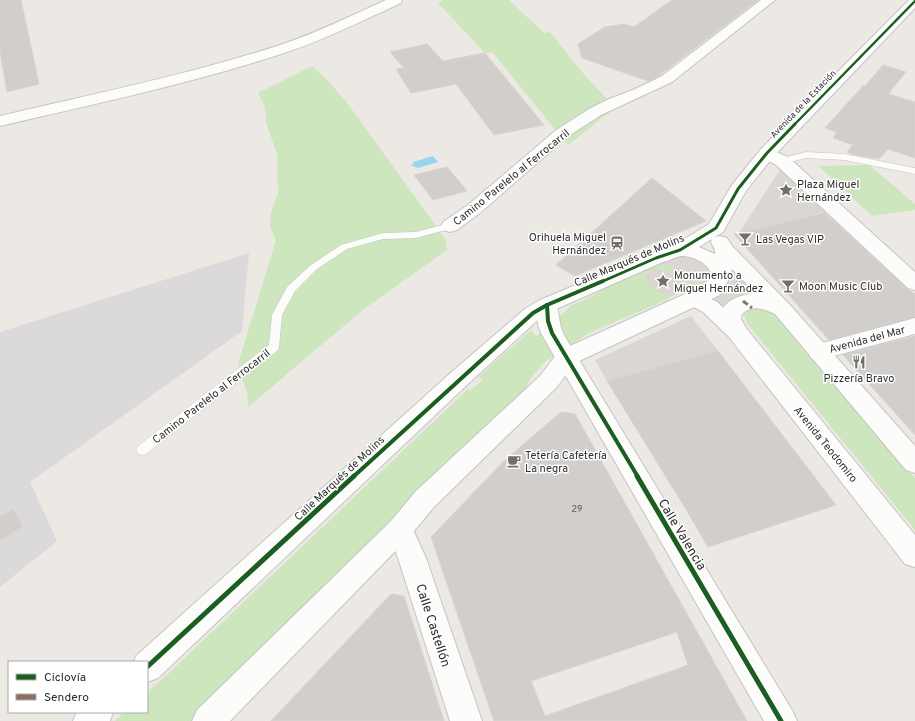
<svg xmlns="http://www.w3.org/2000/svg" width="915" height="721" font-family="Overpass,sans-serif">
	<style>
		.industrial { fill: #dcd9db }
		.green { fill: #cee6be }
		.plaza { fill: #dad6d2 }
		.water { fill: #99d6ec }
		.building { fill: #d1cecb; stroke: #d7d4d0; fill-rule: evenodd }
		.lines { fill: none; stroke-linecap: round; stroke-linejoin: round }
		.service-casing { stroke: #c5c4c5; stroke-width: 1 }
		.minor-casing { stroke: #c5c4c5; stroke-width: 2 }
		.tertiary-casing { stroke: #c5c4c5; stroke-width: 2 }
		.secondary-casing { stroke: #c5c4c5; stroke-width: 2 }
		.service { fill: #fcfcfb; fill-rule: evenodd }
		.minor { fill: #fcfcfb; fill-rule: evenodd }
		.tertiary { fill: #fcfcfb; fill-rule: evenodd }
		.secondary { fill: #fcfcfb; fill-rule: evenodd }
		.quiet { stroke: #8d6e63; stroke-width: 3; stroke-dasharray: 6 3; stroke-linecap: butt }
		.cycleway-far3-casing { stroke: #fff; stroke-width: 4 }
		.cycleway-far2-casing { stroke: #fff; stroke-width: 5 }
		.cycleway-far1-casing { stroke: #fff; stroke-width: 6 }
		.cycleway-casing { stroke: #fff; stroke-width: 8 }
		.cycleway-far3 { stroke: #1b5e20; stroke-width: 2.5 }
		.cycleway-far2 { stroke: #1b5e20; stroke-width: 3 }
		.cycleway-far1 { stroke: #1b5e20; stroke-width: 4 }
		.cycleway { stroke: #1b5e20; stroke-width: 5 }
		.labels { text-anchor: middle; stroke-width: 3; stroke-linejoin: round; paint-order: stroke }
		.far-street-label { font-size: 9px; fill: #2e2e2e; stroke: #fff }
		.number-label { font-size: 9px; fill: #585857 }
		.street-label { font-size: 11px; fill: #2e2e2e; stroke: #fff }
		.poi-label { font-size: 11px; fill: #2e2e2e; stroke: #fff; text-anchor: start }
		.near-street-label { font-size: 13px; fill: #2e2e2e; stroke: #fff }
	</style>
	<rect width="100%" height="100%" fill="#ece8e4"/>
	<!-- industrial -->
	<path class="industrial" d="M249 253 242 331 30 482 57 541 0 587V332Z"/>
	<!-- green -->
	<g class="green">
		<path d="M443 0H509L544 33 550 32 582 72 615 108 568 145 492 52 485 53 438 3Z"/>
		<path d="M312 66 331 84 348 104 446 240 447 250 364 309 248 407 247 393 238 364 276 240 270 227 271 213 278 193 277 154 266 123 265 107 258 93Z"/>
		<path d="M869 165 915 204V210L872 216 818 166Z"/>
		<path d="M679 246 721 275 668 298 669 299 589 333 546 361 532 376 524 392 193 721H115L124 712 125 714 128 712H147V692L169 673 468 389 470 391 483 380 478 377 531 330 536 336 567 310 570 306 588 298Z"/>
		<path d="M752 308H764L776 314 915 478V530L746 322 744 313Z"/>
	</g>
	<!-- plaza -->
	<g class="plaza">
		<path d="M781 168 828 212 739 233Z"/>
		<path d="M680 250 721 275 730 259 765 297 715 308 718 282 713 290 695 280 691 283 678 271 670 268 656 258Z"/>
		<path d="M656 269 673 273 681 280 687 288 669 297 659 292 645 281V275Z"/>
		<path d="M691 316 718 351 607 381 595 360Z"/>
	</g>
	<!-- water -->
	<path class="water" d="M433 156 438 162 418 168 411 165 414 163 413 162Z"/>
	<!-- building -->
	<g class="building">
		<path d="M0 0H21L39 84 7 92 0 51Z"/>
		<path d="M672 0H758L657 77 648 81 582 58 578 44 605 27 624 24 634 27Z"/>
		<path d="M427 44 443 61 485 53 544 125 494 135 456 84 411 93 396 69 404 68 390 52Z"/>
		<path d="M883 65 906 72 888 94 915 102V158L888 149 879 159 851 154 847 152 853 145 833 138 837 132 825 128 863 86H865Z"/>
		<path d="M447 167 467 191 433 200 414 175Z"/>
		<path d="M652 178 706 221 575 276 556 265Z"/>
		<path d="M825 213 907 289 915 294V317L829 340 734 234Z"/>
		<path d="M915 336V435L843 355Z"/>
		<path d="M718 351 836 505 708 547 684 506 607 381Z"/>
		<path d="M561 412 575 414 747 721H494L431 537 504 461ZM677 632 688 665 545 716 531 681Z"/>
		<path d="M13 509 23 526 0 541V517Z"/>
		<path d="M391 594 404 596 444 721H271Z"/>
	</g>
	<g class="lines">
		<!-- service casing -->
		<g class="service-casing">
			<g id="service">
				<path d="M806 152 844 154 915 168V174L844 160 806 158 782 164 778 161 779 159Z"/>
				<path d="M450 223 455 226 453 228 416 238 383 239 347 249 317 269 295 291 282 315 279 347 278 350 146 454 142 455 138 454 136 450 138 446 269 345 272 315 287 287 311 265 341 245 383 233 416 232Z"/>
			</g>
		</g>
		<!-- minor casing -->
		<g class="minor-casing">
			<g id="minor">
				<path d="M761 0H775L672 82 601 115 567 137 480 213 457 230 450 232 443 230 441 226 443 222 468 205 555 131 589 109 609 99 633 90 662 76Z"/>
				<path d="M767 148 788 157 915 272V290L908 288 776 165 761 157 759 153 761 149Z"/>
				<path d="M695 292 717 302 745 327 915 535V567L905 564 729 337 703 312 688 304 685 299 688 294Z"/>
				<path d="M547 298 554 300C560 310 558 323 564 335L792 710 797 721H764L541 333C537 323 534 310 540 300Z"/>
				<path d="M915 318V334L819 360 811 358 808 352 811 346Z"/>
				<path d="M400 517 409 521 426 558 482 721H450L398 558 387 529 391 521Z"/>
			</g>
		</g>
		<!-- tertiary casing -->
		<g class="tertiary-casing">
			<g id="tertiary">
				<path d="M909 0H915V8L773 157 746 191 723 232 715 237 720 236 727 238 732 246 790 305 915 446V473L906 470 775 314C763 309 753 304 742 314L741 319 748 332 745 337 737 340 729 337C726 332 722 326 721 320 717 302 742 294 755 293L732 269 731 275 720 295 575 363 556 388 434 507 409 537 230 721H192L197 710 391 521 416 491 540 376 559 351 705 285 711 275C711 264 691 255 681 256 675 257 668 261 663 262L554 310 540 318 470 382 158 678 147 682V662H134L136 656 454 370 526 308 540 300 649 254 673 246 709 224 732 185 761 149ZM712 239 711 242 715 250V254L699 247Z"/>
				<path d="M77 712H113L110 721H73Z"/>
			</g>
		</g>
		<!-- secondary casing -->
		<g class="secondary-casing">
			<path id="secondary" d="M386 0H402L401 3C364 20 328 38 290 51 195 83 97 103 0 126V116C93 94 188 75 280 45 316 33 351 16 386 0Z"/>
		</g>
		<!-- service -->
		<use href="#service" class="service"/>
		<!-- minor -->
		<use href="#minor" class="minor"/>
		<!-- tertiary -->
		<use href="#tertiary" class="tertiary"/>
		<!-- secondary -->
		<use href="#secondary" class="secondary"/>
		<!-- quiet -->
		<path class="quiet" d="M743 301 752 308"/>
		<!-- cycleway-far3 casing -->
		<g class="cycleway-far3-casing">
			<path id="cycleway-far3" d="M794 125 915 1"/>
		</g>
		<!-- cycleway-far2 casing -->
		<g class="cycleway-far2-casing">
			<path id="cycleway-far2" d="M601 282 656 258 680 250 716 228 738 189 767 153 795 124"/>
		</g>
		<!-- cycleway-far1 casing -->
		<g class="cycleway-far1-casing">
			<g id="cycleway-far1">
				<path d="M547 305 548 321 552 333 638 477"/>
				<path d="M353 477 533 313 547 305 603 281"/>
			</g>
		</g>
		<!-- cycleway casing -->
		<g class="cycleway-casing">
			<g id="cycleway">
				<path d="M637 476 781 721"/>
				<path d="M147 667 354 476"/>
			</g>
		</g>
		<!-- cycleway-far3 -->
		<use href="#cycleway-far3" class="cycleway-far3"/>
		<!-- cycleway-far2 -->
		<use href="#cycleway-far2" class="cycleway-far2"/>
		<!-- cycleway-far1 -->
		<use href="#cycleway-far1" class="cycleway-far1"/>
		<!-- cycleway -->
		<use href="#cycleway" class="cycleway"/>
	</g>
	<!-- icons -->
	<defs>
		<g id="sight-bare" transform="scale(1.08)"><path d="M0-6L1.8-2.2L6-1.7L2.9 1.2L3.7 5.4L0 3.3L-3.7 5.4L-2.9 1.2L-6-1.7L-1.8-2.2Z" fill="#706f6e" stroke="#fff" stroke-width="2.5" paint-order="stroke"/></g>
		<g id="bar-bare" transform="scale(1.08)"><path d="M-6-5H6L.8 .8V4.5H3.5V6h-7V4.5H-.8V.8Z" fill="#706f6e" stroke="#fff" stroke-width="2.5" paint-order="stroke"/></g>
		<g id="station-bare" transform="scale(1.08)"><path d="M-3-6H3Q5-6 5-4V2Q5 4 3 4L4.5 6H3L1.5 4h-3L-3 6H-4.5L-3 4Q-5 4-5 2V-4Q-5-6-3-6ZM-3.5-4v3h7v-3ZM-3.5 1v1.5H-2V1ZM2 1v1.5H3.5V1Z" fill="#706f6e" stroke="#fff" stroke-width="2.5" paint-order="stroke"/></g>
		<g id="restaurant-bare" transform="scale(1.08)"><path d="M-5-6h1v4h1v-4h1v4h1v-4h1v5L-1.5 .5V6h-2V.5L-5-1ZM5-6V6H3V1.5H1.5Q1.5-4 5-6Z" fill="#706f6e" stroke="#fff" stroke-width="2.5" paint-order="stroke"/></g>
		<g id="cafe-bare" transform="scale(1.08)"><path d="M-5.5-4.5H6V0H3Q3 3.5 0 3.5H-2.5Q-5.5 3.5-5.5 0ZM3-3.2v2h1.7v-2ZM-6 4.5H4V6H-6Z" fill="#706f6e" stroke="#fff" stroke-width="2.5" paint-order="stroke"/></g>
	</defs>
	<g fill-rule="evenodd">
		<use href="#sight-bare" x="786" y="190"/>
		<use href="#bar-bare" x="745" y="239"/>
		<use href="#station-bare" x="617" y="243"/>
		<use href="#sight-bare" x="663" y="281"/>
		<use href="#bar-bare" x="788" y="286"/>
		<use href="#restaurant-bare" x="859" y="362"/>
		<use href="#cafe-bare" x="514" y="461"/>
	</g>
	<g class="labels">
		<!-- far-street labels -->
		<g class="far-street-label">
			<text transform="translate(803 104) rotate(-46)" y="3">Avenida de la Estación</text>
		</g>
		<!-- number labels -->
		<g class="number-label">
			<text x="577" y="512">29</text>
		</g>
		<!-- street labels -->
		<g class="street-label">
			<text transform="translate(511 177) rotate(-39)" y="4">Camino Parelelo al Ferrocarril</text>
			<text transform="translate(629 260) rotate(-23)" y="4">Calle Marqués de Molins</text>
			<text transform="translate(867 339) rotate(-15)" y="4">Avenida del Mar</text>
			<text transform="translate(211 396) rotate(-38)" y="4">Camino Parelelo al Ferrocarril</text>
			<text transform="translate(826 444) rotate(51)" y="4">Avenida Teodomiro</text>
			<text transform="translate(339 478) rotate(-43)" y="4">Calle Marqués de Molins</text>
		</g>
		<!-- poi labels -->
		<g class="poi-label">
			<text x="797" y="188">Plaza Miguel<tspan x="797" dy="13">Hernández</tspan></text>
			<text x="606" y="241" text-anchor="end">Orihuela Miguel<tspan x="606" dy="13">Hernández</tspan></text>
			<text x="756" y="243">Las Vegas VIP</text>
			<text x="674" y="279">Monumento a<tspan x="674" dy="13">Miguel Hernández</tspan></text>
			<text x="799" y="290">Moon Music Club</text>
			<text x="859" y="382" text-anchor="middle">Pizzería Bravo</text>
			<text x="525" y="459">Tetería Cafetería<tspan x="525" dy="13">La negra</tspan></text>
		</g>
		<!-- near-street labels -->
		<g class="near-street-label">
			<text transform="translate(683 534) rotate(59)" y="5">Calle Valencia</text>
			<text transform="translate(434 625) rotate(72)" y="5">Calle Castellón</text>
		</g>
	</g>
	<!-- legend -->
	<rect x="8" y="661" width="140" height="52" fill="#ffffff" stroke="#ababab"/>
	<rect x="16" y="674" width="20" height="6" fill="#1b5e20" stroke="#ababab"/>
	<text x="44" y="681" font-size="12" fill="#2e2e2e">Ciclovía</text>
	<rect x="16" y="694" width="20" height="6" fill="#8d6e63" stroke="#ababab"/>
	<text x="44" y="701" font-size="12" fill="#2e2e2e">Sendero</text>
</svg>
